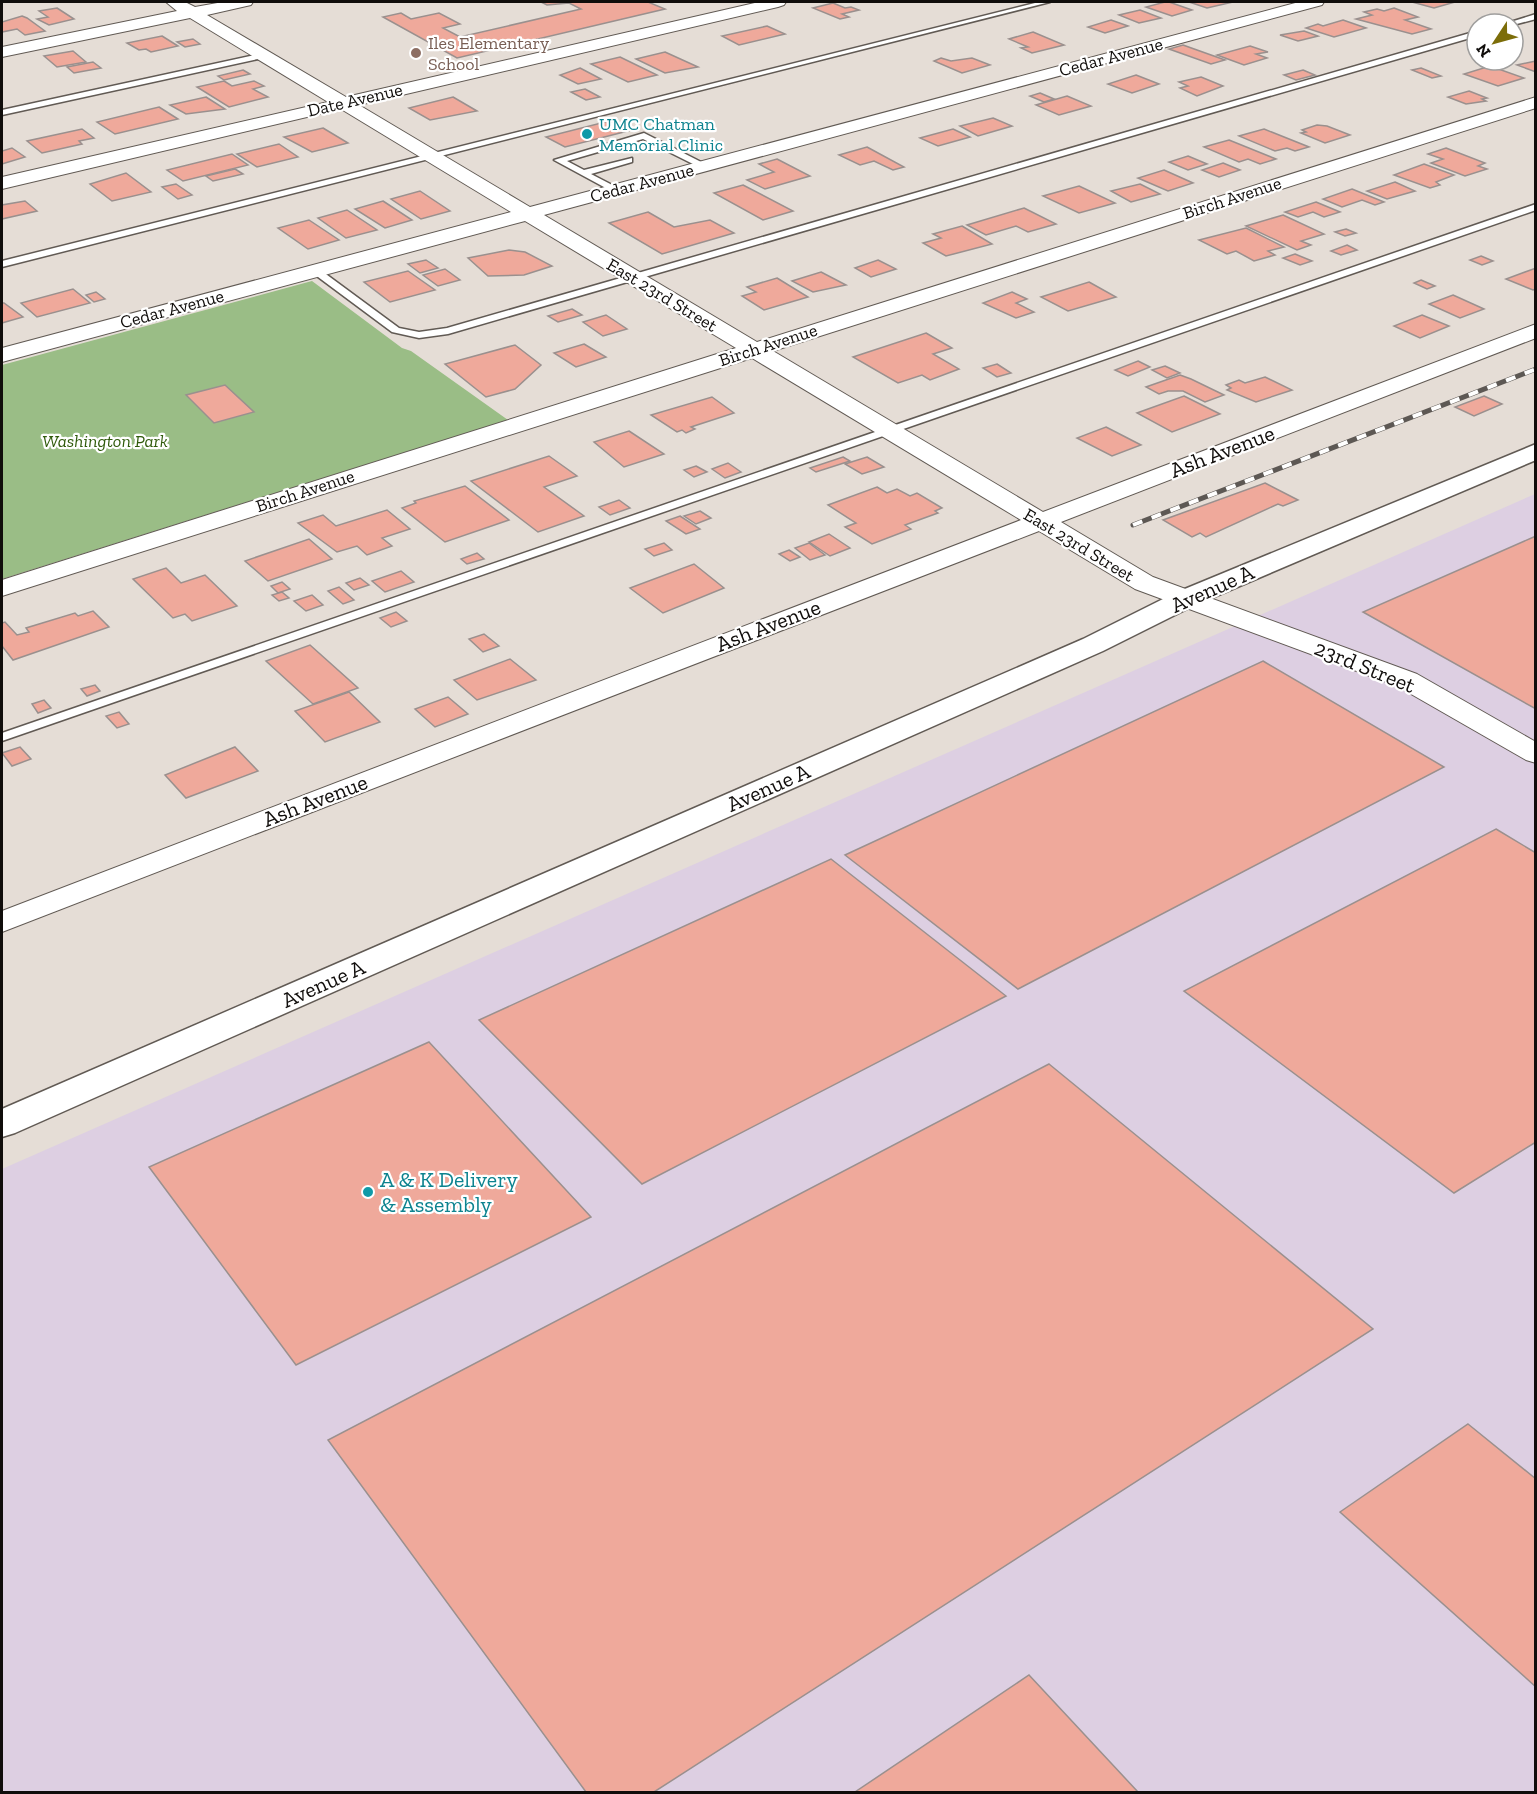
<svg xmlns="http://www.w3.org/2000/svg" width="1537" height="1794" font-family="'Zilla Slab',serif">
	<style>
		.industrial { fill: #ddcfe2 }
		.green { fill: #9abd86 }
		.building { fill: #efa99b; stroke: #9a908e; stroke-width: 1.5 }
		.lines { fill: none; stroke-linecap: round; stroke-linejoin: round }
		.service-casing { stroke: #615a54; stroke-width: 3 }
		.minor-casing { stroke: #615a54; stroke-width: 2 }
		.secondary-casing { stroke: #615a54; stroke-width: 3 }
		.service { fill: #fff; fill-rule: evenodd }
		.minor { fill: #fff; fill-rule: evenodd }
		.secondary { fill: #fff; fill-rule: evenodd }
		.rail-casing { stroke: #5d5854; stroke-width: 5 }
		.rail { stroke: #fff; stroke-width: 4; stroke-dasharray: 10; stroke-linecap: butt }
		.education-dot { fill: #8d6e63; stroke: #fff; stroke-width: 2 }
		.culture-dot { fill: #0f9aa8; stroke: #fff; stroke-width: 2 }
		.labels { text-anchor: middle; stroke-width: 4.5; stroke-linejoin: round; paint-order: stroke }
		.far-education-label { font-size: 18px; fill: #785e54; stroke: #fff; text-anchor: start }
		.far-street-label { font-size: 18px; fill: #100d0b; stroke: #fff }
		.far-culture-label { font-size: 18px; fill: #0d838f; stroke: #fff; text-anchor: start }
		.far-park-label { font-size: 18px; font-style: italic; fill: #305b0c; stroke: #fff }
		.street-label { font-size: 22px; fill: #100d0b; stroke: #fff }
		.culture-label { font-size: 22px; fill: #0d838f; stroke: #fff; text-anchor: start }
	</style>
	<rect width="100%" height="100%" fill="#e5ddd6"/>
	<!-- industrial -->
	<path class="industrial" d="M1535 494V1792H2V1169Z"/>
	<!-- green -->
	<path class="green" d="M312 281 402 348 411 351 508 420 2 579V365Z"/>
	<!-- building -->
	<g class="building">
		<path d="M541 2H648L665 9 457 58 383 17 401 13 411 19 439 13 460 24 443 28 460 37 581 9 569 3 547 5Z"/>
		<path d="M1165 2H1169L1192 10 1172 16 1146 7Z"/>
		<path d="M1189 2H1233L1207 8Z"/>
		<path d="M1412 2H1455L1434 8Z"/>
		<path d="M833 3 845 8 851 7 859 10 842 14 849 17 840 19 813 8Z"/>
		<path d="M57 8 74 19 49 25 37 19 48 17 39 11Z"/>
		<path d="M1394 8 1418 17 1405 20 1431 29 1412 34 1356 19 1372 15 1364 12 1377 9 1384 11Z"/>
		<path d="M1140 10 1161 18 1139 23 1119 15Z"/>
		<path d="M22 16 27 18 45 31 25 35 17 29 2 32V22Z"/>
		<path d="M1111 20 1128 26 1105 33 1088 27Z"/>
		<path d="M1343 20 1366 28 1334 37 1306 28 1318 24 1323 26Z"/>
		<path d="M767 26 785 34 739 45 722 36Z"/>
		<path d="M1304 31 1318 36 1298 41 1280 35Z"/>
		<path d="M1033 32 1064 45 1032 53 1021 48 1028 47 1009 39Z"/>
		<path d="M162 36 178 46 151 52 146 49 139 50 127 43Z"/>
		<path d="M193 39 200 44 185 47 177 42Z"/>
		<path d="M1183 45 1225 60 1211 64 1169 49Z"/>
		<path d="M1250 46 1268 52 1256 54 1267 58 1244 65 1217 55Z"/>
		<path d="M73 51 86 62 57 67 44 56Z"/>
		<path d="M665 52 698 67 665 73 636 59Z"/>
		<path d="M620 57 657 75 628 82 591 64Z"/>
		<path d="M941 58 951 61 972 58 990 65 962 73 934 61Z"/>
		<path d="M1536 61V72L1517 65Z"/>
		<path d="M93 62 101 68 74 73 67 67Z"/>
		<path d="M1490 66 1524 78 1498 86 1464 74Z"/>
		<path d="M580 68 601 79 578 84 560 75Z"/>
		<path d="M1421 68 1441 76 1432 78 1412 70Z"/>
		<path d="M243 70 250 74 224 80 218 76Z"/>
		<path d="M1303 70 1315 75 1296 80 1284 75Z"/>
		<path d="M1136 75 1159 84 1132 93 1108 84Z"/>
		<path d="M1201 77 1223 86 1197 96 1180 88 1188 86 1179 82Z"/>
		<path d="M224 81 232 86 254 81 264 86 253 89 268 97 229 107 197 87Z"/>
		<path d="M585 89 600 97 586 100 571 92Z"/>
		<path d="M1469 91 1487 98 1482 99 1486 101 1466 104 1448 97Z"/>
		<path d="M1040 93 1054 99 1044 102 1030 96Z"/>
		<path d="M1067 96 1091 106 1059 115 1036 105Z"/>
		<path d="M206 97 225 109 186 114 170 105Z"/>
		<path d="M453 97 477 111 430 120 409 108Z"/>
		<path d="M159 107 178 119 115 134 97 122Z"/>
		<path d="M993 118 1012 126 978 136 960 126Z"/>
		<path d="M609 121 628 131 565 147 546 137Z"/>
		<path d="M1317 125 1327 126 1350 135 1325 143 1301 133 1306 132 1302 130Z"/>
		<path d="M323 128 348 143 312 152 284 137Z"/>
		<path d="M82 129 94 138 79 141 82 144 42 153 27 141Z"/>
		<path d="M953 129 970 137 938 146 920 138Z"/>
		<path d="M1264 129 1309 147 1295 151 1287 148 1275 151 1239 136Z"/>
		<path d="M1229 140 1276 159 1260 164 1248 159 1239 162 1204 147Z"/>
		<path d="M279 144 298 157 257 167 237 154Z"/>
		<path d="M867 147 904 167 893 170 874 161 860 165 839 155Z"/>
		<path d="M12 148 25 157 2 164V151Z"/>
		<path d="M1446 148 1485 163 1478 166 1487 169 1465 176 1431 163 1443 159 1428 154Z"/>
		<path d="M232 154 248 165 183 181 167 170Z"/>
		<path d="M1188 156 1207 164 1188 170 1169 162Z"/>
		<path d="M777 159 810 176 765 189 747 180 774 172 759 164Z"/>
		<path d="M1223 163 1240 170 1219 177 1202 170Z"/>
		<path d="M1424 164 1454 175 1436 182 1440 185 1430 188 1394 175Z"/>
		<path d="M235 169 243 174 213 181 206 176Z"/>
		<path d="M1164 170 1193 183 1168 191 1138 178Z"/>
		<path d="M126 173 151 192 112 201 90 184Z"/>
		<path d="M1395 182 1415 191 1387 199 1367 191Z"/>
		<path d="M176 184 192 195 178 199 162 187Z"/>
		<path d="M1140 184 1160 194 1131 202 1111 191Z"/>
		<path d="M743 185 793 211 763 220 714 193Z"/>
		<path d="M1079 186 1115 203 1079 213 1043 196Z"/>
		<path d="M1352 189 1384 202 1375 205 1362 200 1342 207 1323 199Z"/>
		<path d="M420 191 450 211 421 219 391 199Z"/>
		<path d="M25 201 37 211 2 219V205Z"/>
		<path d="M383 201 412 220 385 228 355 209Z"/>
		<path d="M1316 202 1340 212 1324 217 1313 212 1298 217 1285 212Z"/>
		<path d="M1024 208 1056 224 1028 232 1016 226 986 235 967 225Z"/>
		<path d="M347 210 377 230 346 238 318 218Z"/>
		<path d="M648 212 674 227 710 220 734 233 662 254 609 223Z"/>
		<path d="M1283 215 1324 234 1301 241 1311 245 1297 250 1246 226Z"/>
		<path d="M309 220 339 240 308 249 278 228Z"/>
		<path d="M962 226 992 244 946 256 923 243 941 238 933 234Z"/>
		<path d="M1246 228 1284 247 1268 251 1275 255 1254 261 1236 251 1227 254 1199 240Z"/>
		<path d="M1346 229 1356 233 1345 236 1335 232Z"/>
		<path d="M1347 245 1357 250 1341 255 1331 251Z"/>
		<path d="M509 250 525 252 552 266 524 275 488 276 468 258Z"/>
		<path d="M1295 254 1312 261 1300 265 1283 258Z"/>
		<path d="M1481 256 1493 261 1482 265 1470 260Z"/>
		<path d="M426 260 438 268 420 273 408 264Z"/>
		<path d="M878 260 896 269 871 277 855 268Z"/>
		<path d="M1536 268V289L1533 290 1506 279Z"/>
		<path d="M445 269 460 280 438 286 423 275Z"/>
		<path d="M408 271 435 290 390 302 364 282Z"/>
		<path d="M821 272 846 285 813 292 792 281Z"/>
		<path d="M777 278 808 297 764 310 742 296 756 292 747 287Z"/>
		<path d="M1421 280 1435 286 1427 289 1414 283Z"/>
		<path d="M1089 282 1116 297 1068 311 1041 297Z"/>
		<path d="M73 289 90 303 37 317 21 303Z"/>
		<path d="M96 292 105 299 94 302 86 295Z"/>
		<path d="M1012 292 1027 299 1016 303 1034 312 1016 318 983 303Z"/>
		<path d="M1453 295 1484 309 1460 318 1429 304Z"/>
		<path d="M2 303H4L23 317 2 323Z"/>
		<path d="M572 309 582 315 558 322 548 316Z"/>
		<path d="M606 315 627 329 603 336 583 322Z"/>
		<path d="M1422 315 1449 326 1420 338 1394 326Z"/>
		<path d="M926 333 952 348 933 354 959 369 930 380 922 375 898 383 853 357Z"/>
		<path d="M584 344 606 357 576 367 554 353Z"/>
		<path d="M515 345 541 365 515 389 486 397 445 364Z"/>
		<path d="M1138 361 1150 367 1128 376 1115 370Z"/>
		<path d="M997 364 1011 373 997 377 983 368Z"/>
		<path d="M1165 366 1180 373 1167 378 1152 370Z"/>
		<path d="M1180 375 1191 379 1224 395 1205 402 1183 391H1168L1159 394 1146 387Z"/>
		<path d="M1265 377 1292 390 1256 402 1227 390 1231 388 1226 385 1239 380 1245 383Z"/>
		<path d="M225 385 254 412 214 423 186 395Z"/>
		<path d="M1184 396 1220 414 1172 432 1137 413Z"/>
		<path d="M1484 396 1502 404 1474 416 1455 407Z"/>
		<path d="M712 397 734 413 691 427 695 429 686 433 682 430 677 432 651 415Z"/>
		<path d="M1106 427 1141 445 1112 456 1077 438Z"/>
		<path d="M629 431 664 454 624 467 594 442Z"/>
		<path d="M549 456 577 476 544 487 584 516 538 532 471 481Z"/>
		<path d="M843 457 850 461 816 472 810 468Z"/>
		<path d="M867 457 884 467 862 474 845 464Z"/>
		<path d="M728 463 741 472 725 478 712 469Z"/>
		<path d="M696 466 707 472 694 477 684 470Z"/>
		<path d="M1265 483 1298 500 1283 506 1278 504 1206 537 1200 533 1192 537 1163 520Z"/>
		<path d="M465 486 509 520 445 542 402 508 416 503 414 501Z"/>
		<path d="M877 487 887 493 897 489 910 496 917 493 942 508 935 511 938 513 905 525 911 529 872 544 845 527 856 523 828 505Z"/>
		<path d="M619 500 630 508 610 515 599 507Z"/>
		<path d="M387 510 410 529 382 538 392 546 367 555 357 546 337 552 298 523 323 515 336 526Z"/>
		<path d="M700 511 711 518 696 524 684 516Z"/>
		<path d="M680 516 700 529 686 534 666 521Z"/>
		<path d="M829 534 850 548 830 556 809 542Z"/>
		<path d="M1536 536V709L1363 612Z"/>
		<path d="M309 539 332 559 268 581 245 561Z"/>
		<path d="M664 543 672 550 654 556 645 549Z"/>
		<path d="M809 543 825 555 810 560 795 548Z"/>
		<path d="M789 550 800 557 790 561 779 554Z"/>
		<path d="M477 553 484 559 467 564 461 559Z"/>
		<path d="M694 564 724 588 663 613 630 588Z"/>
		<path d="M166 568 181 583 205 575 237 606 192 621 185 614 173 618 133 579Z"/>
		<path d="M401 571 414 582 385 592 372 581Z"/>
		<path d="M360 578 369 585 354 590 346 583Z"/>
		<path d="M282 582 290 589 278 593 271 586Z"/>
		<path d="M339 587 354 600 343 604 328 591Z"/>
		<path d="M282 592 289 598 279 601 272 595Z"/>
		<path d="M312 595 323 605 306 611 294 601Z"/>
		<path d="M93 611 109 627 13 660 2 646V623L5 622 17 635 29 632 26 628 75 613 78 616Z"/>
		<path d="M396 612 407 621 391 627 380 618Z"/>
		<path d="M484 634 499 646 483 652 469 639Z"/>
		<path d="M310 645 358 688 313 704 266 661Z"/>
		<path d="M510 659 536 680 477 700 454 680Z"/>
		<path d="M1263 661 1444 767 1018 989 845 855Z"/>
		<path d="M95 685 100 691 87 696 81 689Z"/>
		<path d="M349 692 380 722 325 742 295 711Z"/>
		<path d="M448 697 468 714 435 727 415 709Z"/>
		<path d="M44 700 51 708 38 713 32 704Z"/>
		<path d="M119 712 129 724 117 728 106 716Z"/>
		<path d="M20 747 31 759 12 766 2 753Z"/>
		<path d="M235 747 258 771 186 798 165 775Z"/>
		<path d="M1496 829 1536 853V1142L1454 1193 1184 991Z"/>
		<path d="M831 859 1006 996 642 1184 479 1020Z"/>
		<path d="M429 1042 591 1217 296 1365 149 1167Z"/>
		<path d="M1049 1064 1373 1329 654 1792H586L328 1440Z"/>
		<path d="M1468 1424 1536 1479V1687L1340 1512Z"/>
		<path d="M1029 1675 1138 1792H855Z"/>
	</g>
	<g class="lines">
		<!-- service casing -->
		<g class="service-casing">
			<g id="service">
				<path d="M1039 2H1050L2 267V261Z"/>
				<path d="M1536 14V19L1513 25 1504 24Z"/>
				<path d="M1477 31V36L448 334 419 338 392 332 310 271 319 269 399 328 419 332 447 328Z"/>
				<path d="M264 53H267V57L2 115V110Z"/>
				<path d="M644 133 709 166 701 168 643 139 567 161 584 170 632 158V162L591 174 618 188V192L615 193 554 160Z"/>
				<path d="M1536 204V210L2 741V733Z"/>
			</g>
		</g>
		<!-- minor casing -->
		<g class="minor-casing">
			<path id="minor" d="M166 2H185L195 7 223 2H253L251 5 207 15 346 97 759 2H786L784 5 778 7 359 105 530 207 1299 2H1324L1322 5 544 215 757 342 1536 97V108L773 351 1043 512 1536 324V338L1061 522 1153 577 1417 674 1536 742V763L1526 760 1397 686 1135 589 1039 531 2 932V911L1021 520 752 358 2 596V580L736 348 525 221 2 362V348L511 212 341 109 2 189V177L328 102 190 18 2 57V47L177 11Z"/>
		</g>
		<!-- secondary casing -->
		<g class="secondary-casing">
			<path id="secondary" d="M1536 444V460L1195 605 1103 651 15 1133 2 1137V1109L1083 639 1175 593Z"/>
		</g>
		<!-- service -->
		<use href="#service" class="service"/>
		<!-- minor -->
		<use href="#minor" class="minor"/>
		<!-- secondary -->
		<use href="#secondary" class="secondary"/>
		<!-- rail casing -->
		<g class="rail-casing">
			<path id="rail" d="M1133 525 1536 369"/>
		</g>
		<!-- rail -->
		<use href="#rail" class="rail"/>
	</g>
	<!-- markers -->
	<circle class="education-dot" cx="416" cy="53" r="6"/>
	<g class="culture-dot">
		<circle cx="587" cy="134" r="6"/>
		<circle cx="368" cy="1192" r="6"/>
	</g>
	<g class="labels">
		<!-- far-education labels -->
		<g class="far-education-label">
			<text x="428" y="49">Iles Elementary<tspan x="428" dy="21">School</tspan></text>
		</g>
		<!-- far-street labels -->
		<g class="far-street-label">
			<text transform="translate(1111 57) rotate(-15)" y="6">Cedar Avenue</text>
			<text transform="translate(355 100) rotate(-13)" y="6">Date Avenue</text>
			<text transform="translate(642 183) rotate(-15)" y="6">Cedar Avenue</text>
			<text transform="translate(1232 198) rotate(-18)" y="6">Birch Avenue</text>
			<text transform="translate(662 295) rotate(31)" y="6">East 23rd Street</text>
			<text transform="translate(172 309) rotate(-15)" y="6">Cedar Avenue</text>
			<text transform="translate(768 345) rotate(-18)" y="6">Birch Avenue</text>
			<text transform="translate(305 491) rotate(-18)" y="6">Birch Avenue</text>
			<text transform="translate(1079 545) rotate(31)" y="6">East 23rd Street</text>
		</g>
		<!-- far-culture labels -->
		<g class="far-culture-label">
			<text x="599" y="130">UMC Chatman<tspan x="599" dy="21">Memorial Clinic</tspan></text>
		</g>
		<!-- far-park labels -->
		<g class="far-park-label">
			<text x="105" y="447">Washington Park</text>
		</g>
		<!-- street labels -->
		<g class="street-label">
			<text transform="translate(1222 451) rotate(-21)" y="8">Ash Avenue</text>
			<text transform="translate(1212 588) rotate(-24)" y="8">Avenue A</text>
			<text transform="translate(768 625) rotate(-21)" y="8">Ash Avenue</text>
			<text transform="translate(1365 666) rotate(22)" y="8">23rd Street</text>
			<text transform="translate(768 787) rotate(-24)" y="8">Avenue A</text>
			<text transform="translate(315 800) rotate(-21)" y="8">Ash Avenue</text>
			<text transform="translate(323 983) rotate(-24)" y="8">Avenue A</text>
		</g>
		<!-- culture labels -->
		<g class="culture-label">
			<text x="380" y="1187">A &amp; K Delivery<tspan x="380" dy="25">&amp; Assembly</tspan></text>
		</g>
	</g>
	<!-- border -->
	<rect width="1537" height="1794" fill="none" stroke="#100d0b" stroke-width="6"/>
	<!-- north arrow -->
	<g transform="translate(1495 42) rotate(234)"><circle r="28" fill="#ffffff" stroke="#9f9e9d" stroke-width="1.5"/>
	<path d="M0-4.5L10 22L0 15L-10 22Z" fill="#7c6d09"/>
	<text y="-9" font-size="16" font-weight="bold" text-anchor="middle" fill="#100d0b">N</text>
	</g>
</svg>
